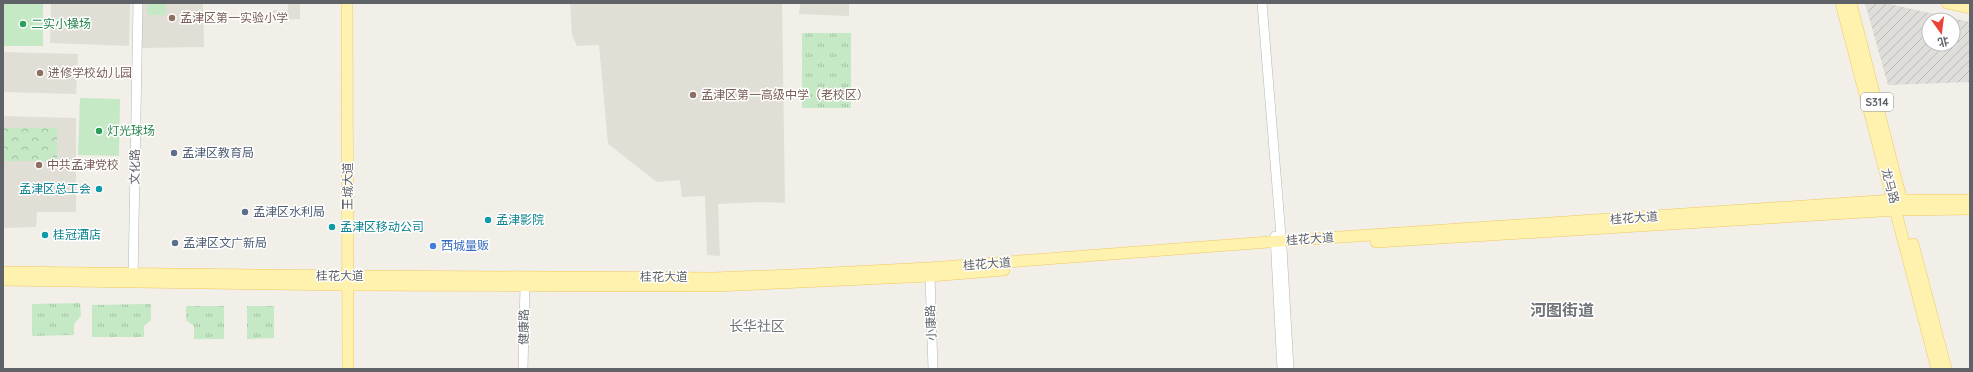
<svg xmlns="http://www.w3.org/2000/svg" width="1973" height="372" font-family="Quicksand,'Noto Sans SC',sans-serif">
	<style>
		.industrial { fill: url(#industrial-furrows); fill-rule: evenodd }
		.education { fill: #e1ded6 }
		.grass { fill: url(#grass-tufts) }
		.forest { fill: url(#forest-crowns) }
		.garden { fill: #c5e8c5 }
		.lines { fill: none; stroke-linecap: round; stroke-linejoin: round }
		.minor-casing { stroke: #b5b8bc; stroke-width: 10 }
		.major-casing { stroke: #f2c960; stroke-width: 12 }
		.minor { stroke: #fff; stroke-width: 9 }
		.major { stroke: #fff2af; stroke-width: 11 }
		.education-dot { fill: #8d6e63; stroke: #fff; stroke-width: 1.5 }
		.leisure-dot { fill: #2e9e5b; stroke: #fff; stroke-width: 1.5 }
		.service-dot { fill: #5c6f8a; stroke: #fff; stroke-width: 1.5 }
		.culture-dot { fill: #0f9aa8; stroke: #fff; stroke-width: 1.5 }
		.shop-dot { fill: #3f7fe0; stroke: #fff; stroke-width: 1.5 }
		.labels { text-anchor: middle; stroke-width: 3; stroke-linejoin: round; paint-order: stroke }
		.shield { fill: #fff; stroke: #8f9295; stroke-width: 1 }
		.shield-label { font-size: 11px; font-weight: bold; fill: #5f6368 }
		.education-label { font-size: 12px; fill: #785e54; stroke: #fff; text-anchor: start }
		.leisure-label { font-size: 12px; fill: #27864d; stroke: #fff; text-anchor: start }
		.service-label { font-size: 12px; fill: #4e5e75; stroke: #fff; text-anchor: start }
		.street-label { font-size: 12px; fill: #5f6368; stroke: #fff }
		.culture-label { font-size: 12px; fill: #0d838f; stroke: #fff; text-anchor: start }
		.shop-label { font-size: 12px; fill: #366cbe; stroke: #fff; text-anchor: start }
		.quarter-label { font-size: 14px; fill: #70757a; stroke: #fff }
		.district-label { font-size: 16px; font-weight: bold; fill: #70757a; stroke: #fff }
	</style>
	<defs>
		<pattern id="industrial-furrows" width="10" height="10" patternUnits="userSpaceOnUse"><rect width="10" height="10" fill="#e0deda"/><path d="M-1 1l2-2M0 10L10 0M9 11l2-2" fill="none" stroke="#b9b8b5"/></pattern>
		<pattern id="grass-tufts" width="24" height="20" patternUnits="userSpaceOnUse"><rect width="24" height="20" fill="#c5e8c5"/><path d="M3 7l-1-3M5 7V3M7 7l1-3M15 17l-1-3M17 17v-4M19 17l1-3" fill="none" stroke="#a3c0a4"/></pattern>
		<pattern id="forest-crowns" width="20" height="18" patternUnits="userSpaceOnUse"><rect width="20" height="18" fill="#c5e8c5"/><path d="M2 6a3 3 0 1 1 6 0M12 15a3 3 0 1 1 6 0" fill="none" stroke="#a3c0a4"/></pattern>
	</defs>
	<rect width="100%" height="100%" fill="#f1efe8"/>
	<!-- industrial -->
	<path class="industrial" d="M1865 3H1885L1970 22V82L1888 85ZM1929 20H1953V44H1929Z"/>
	<!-- education -->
	<g class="education">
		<path d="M51 3H130L129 46 50 43Z"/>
		<path d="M141 3H203L204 47 140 48Z"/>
		<path d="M288 3H300V19L273 20V10H288Z"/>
		<path d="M570 3H782L785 203 760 202 718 204 720 256 707 255 705 196 682 197 680 180 657 182 608 144 599 45 577 46 572 35Z"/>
		<path d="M800 3H849V16L799 14Z"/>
		<path d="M3 52 78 54 76 94 3 92Z"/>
		<path d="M3 116 76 118V212H37L36 227 3 228Z"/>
	</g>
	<!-- grass -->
	<g class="grass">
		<rect x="802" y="33" width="49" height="75"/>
		<path d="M80 303 81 316 74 324V335L32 336V304Z"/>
		<path d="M151 304V320L144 326V337H92V305Z"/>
		<path d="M186 306H224V339H194V326L186 320Z"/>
		<path d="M247 306H274V338L247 339Z"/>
	</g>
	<!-- forest -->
	<rect class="forest" x="3" y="128" width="54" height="33"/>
	<!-- garden -->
	<g class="garden">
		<rect x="3" y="3" width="40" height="43"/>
		<rect x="147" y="3" width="19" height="12"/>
		<path d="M80 98 120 99 119 156 78 155Z"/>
	</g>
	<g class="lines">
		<!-- minor casing -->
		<g class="minor-casing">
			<g id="minor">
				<path d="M1262 3 1282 248 1289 369"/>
				<path d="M1275 236 1282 369"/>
				<path d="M930 276 933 369"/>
				<path d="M133 279 138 3"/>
				<path d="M523 369 525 285"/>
			</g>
		</g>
		<!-- major casing -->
		<g class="major-casing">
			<g id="major">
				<path d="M347 3 348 369"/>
				<path d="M1841 3 1937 369"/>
				<path d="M1851 3 1903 206"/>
				<path d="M1947 3 1970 8"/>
				<path d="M1376 242 1897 210 1970 209"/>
				<path d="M1913 244 1946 369"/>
				<path d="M3 272 349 276 714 278 793 275 929 268 1281 241 1894 200H1970"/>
				<path d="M3 280 349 285 714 286 930 276 1004 270"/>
			</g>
		</g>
		<!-- minor -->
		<use href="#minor" class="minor"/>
		<!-- major -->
		<use href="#major" class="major"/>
	</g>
	<!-- markers -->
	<g class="education-dot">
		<circle cx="172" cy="18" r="4"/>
		<circle cx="40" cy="73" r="4"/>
		<circle cx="693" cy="95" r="4"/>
		<circle cx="39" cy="165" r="4"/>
	</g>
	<g class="leisure-dot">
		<circle cx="23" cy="24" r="4"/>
		<circle cx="99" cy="131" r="4"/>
	</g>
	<g class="service-dot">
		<circle cx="174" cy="153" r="4"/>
		<circle cx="245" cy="212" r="4"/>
		<circle cx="175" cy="243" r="4"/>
	</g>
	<g class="culture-dot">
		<circle cx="99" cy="189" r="4"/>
		<circle cx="488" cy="220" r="4"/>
		<circle cx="332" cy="227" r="4"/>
		<circle cx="45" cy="235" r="4"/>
	</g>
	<circle class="shop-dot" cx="433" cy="246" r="4"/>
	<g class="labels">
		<!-- shield labels -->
		<rect class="shield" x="1861" y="93" width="32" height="18" rx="3"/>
		<g class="shield-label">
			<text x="1877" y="106">S314</text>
		</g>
		<!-- education labels -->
		<g class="education-label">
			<text x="180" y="22">孟津区第一实验小学</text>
			<text x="48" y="77">进修学校幼儿园</text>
			<text x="701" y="99">孟津区第一高级中学（老校区）</text>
			<text x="47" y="169">中共孟津党校</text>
		</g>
		<!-- leisure labels -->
		<g class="leisure-label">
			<text x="31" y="28">二实小操场</text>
			<text x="107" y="135">灯光球场</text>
		</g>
		<!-- service labels -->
		<g class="service-label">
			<text x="182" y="157">孟津区教育局</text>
			<text x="253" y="216">孟津区水利局</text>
			<text x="183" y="247">孟津区文广新局</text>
		</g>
		<!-- street labels -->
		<g class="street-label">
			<text transform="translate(135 167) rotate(-89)" y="4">文化路</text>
			<text transform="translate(348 186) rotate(-90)" y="4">王城大道</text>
			<text transform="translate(1890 186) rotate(75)" y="4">龙马路</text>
			<text transform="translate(1634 218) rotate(-4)" y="4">桂花大道</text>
			<text transform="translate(1310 239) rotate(-4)" y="4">桂花大道</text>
			<text transform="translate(987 264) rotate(-4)" y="4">桂花大道</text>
			<text x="340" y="280">桂花大道</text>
			<text x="664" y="281">桂花大道</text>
			<text transform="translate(931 323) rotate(-92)" y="4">小康路</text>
			<text transform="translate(524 327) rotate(-89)" y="4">健康路</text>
		</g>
		<!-- culture labels -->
		<g class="culture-label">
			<text x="91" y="193" text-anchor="end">孟津区总工会</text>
			<text x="496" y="224">孟津影院</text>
			<text x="340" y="231">孟津区移动公司</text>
			<text x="53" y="239">桂冠酒店</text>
		</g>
		<!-- shop labels -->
		<g class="shop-label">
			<text x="441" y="250">西城量贩</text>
		</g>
		<!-- quarter labels -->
		<g class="quarter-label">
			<text x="757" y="331">长华社区</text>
		</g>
		<!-- district labels -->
		<g class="district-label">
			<text x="1562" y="316">河图街道</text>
		</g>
	</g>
	<!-- border -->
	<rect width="1973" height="372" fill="none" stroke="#5f6368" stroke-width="8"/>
	<!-- north arrow -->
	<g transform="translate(1941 32) rotate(166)"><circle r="19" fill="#ffffff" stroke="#bfc1c3"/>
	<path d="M0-3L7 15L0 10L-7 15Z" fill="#ea4335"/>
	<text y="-6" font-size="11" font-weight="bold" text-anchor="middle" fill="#5f6368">北</text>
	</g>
</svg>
